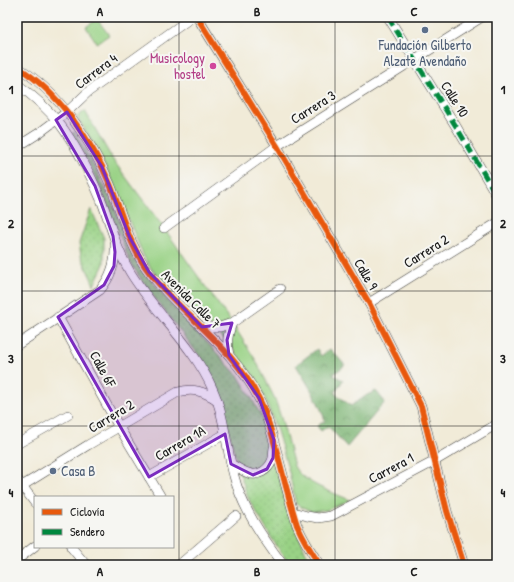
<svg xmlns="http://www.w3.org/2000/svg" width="514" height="582" font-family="'Patrick Hand',sans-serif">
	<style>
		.grass { fill: url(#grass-dots); stroke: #5a7750 }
		.forest { fill: url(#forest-crowns); stroke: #4b6847 }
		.green { fill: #99d285; stroke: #5a7750 }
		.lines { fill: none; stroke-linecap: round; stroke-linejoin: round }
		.minor-casing { stroke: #3c3b38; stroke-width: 10 }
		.minor { stroke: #fff; stroke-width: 9 }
		.quiet { stroke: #00873e; stroke-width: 5; stroke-dasharray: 10 5; stroke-linecap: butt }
		.cycleway-casing { stroke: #f6f6f2; stroke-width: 8 }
		.cycleway { stroke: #e8590c; stroke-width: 6 }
		.marked { fill: #7b2cbf; fill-opacity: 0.2; stroke: #7b2cbf; stroke-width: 3; stroke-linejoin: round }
		.grid { fill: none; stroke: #1c1c1c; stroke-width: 1; stroke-opacity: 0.55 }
		.service-dot { fill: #5c6f8a; stroke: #f6f6f2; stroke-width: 1.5 }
		.hotel-dot { fill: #d1479c; stroke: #f6f6f2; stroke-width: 1.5 }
		.labels { text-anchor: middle; stroke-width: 4; stroke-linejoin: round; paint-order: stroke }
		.service-label { font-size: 14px; fill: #4e5e75; stroke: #f6f6f2 }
		.hotel-label { font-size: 14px; fill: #b23c85; stroke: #f6f6f2; text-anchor: end }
		.street-label { font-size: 14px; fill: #1c1c1c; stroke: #f6f6f2 }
		.neatline { fill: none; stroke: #1c1c1c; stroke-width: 1.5 }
		.grid-label { font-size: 13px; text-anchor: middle; font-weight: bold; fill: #1c1c1c }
	</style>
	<defs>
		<pattern id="grass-dots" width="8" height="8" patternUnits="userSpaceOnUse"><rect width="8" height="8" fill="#99d285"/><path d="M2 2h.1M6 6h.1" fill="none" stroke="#83b472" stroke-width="1.8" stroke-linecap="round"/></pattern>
		<pattern id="forest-crowns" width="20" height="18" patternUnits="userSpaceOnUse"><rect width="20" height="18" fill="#7ab472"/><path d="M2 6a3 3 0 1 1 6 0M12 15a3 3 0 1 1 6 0" fill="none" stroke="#63925d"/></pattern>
	</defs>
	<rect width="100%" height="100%" fill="#f6f6f2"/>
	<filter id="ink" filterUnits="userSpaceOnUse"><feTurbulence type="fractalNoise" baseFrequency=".025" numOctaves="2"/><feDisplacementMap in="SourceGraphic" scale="8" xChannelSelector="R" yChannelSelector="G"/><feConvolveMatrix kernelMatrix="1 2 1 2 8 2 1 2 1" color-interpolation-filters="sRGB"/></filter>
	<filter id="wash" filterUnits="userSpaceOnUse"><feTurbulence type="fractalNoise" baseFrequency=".012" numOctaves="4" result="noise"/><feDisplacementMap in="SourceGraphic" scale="16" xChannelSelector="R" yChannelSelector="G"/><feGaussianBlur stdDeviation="0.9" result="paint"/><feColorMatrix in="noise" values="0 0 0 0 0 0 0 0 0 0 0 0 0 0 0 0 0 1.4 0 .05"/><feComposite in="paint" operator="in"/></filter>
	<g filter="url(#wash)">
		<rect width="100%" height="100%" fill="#f1ebd8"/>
		<!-- grass -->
		<g class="grass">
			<path d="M75 132 96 170 112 202 123 231 149 277 169 302 217 353 239 377 251 397 261 416 288 510 306 553 316 565H290L274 542 248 498 239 471 222 404 216 386 201 358 147 288 130 262 107 203 89 164 72 133Z"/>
			<path d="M91 209 104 238V264L94 285 81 256 79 243Z"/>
		</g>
		<!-- forest -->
		<path class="forest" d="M317 349 321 356 330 349 345 365 333 375 343 380 335 393 351 406 367 395 376 391 385 402 347 447 328 426 321 431 317 426 325 421C320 402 306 382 296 365Z"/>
		<!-- green -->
		<g class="green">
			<path d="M97 19 109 35 97 43 86 27Z"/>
			<path d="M85 111 113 160 164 228 200 279 232 323 255 359 275 399 282 421 294 466C301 482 334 493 350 500L327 510 312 512 302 508 296 504 289 472 277 431 265 398 252 375 235 352 205 320 153 271 144 257 123 206 109 174 92 141 77 117Z"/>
		</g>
	</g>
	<g filter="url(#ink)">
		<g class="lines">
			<!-- minor casing -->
			<g class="minor-casing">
				<g id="minor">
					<path d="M197 17 277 146 369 303 421 406 447 511 464 565"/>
					<path d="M388 17 457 128 497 196"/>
					<path d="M17 67C57 90 92 141 110 184 122 213 129 246 149 272 158 284 169 295 180 306 208 334 240 361 258 397 267 413 271 431 276 449 283 474 289 500 297 525 303 539 311 552 320 565"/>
					<path d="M17 84C32 95 47 108 59 123 76 145 91 176 102 202 111 226 116 249 130 272 155 313 194 346 213 390 225 417 226 448 234 476 242 508 263 538 283 565"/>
					<path d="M17 147 39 133 67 112 88 92 192 17"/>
					<path d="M164 228 277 146 482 17"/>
					<path d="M369 303 497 223"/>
					<path d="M58 317 119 427 161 497"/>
					<path d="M202 327H220L232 323 280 289"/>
					<path d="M17 345 100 290C111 277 116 263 115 245"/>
					<path d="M229 355C226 343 228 334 232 323"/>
					<path d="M17 444 68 415"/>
					<path d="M231 464C236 467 242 471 248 473 258 477 268 470 272 461 274 457 273 453 274 448"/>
					<path d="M149 477 225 434"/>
					<path d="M17 479 35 503"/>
					<path d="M22 486 88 445 178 392C193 388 204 391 217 400"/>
					<path d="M293 512 307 516 318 518 331 516 435 461 497 424"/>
					<path d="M71 547 86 565"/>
					<path d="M17 560 35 546"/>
					<path d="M179 565 236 516"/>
				</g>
			</g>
			<!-- minor -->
			<use href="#minor" class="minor"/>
			<!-- quiet -->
			<path class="quiet" d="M388 17 457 128 497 196"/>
			<!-- cycleway casing -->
			<g class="cycleway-casing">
				<g id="cycleway">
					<path d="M197 17 277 146 369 303 421 406 447 511 464 565"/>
					<path d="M17 67C57 90 92 141 110 184 122 213 129 246 149 272 158 284 169 295 180 306 208 334 240 361 258 397 267 413 271 431 276 449 283 474 289 500 297 525 303 539 311 552 320 565"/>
				</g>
			</g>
			<!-- cycleway -->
			<use href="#cycleway" class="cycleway"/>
		</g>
	</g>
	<!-- marked area -->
	<path class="marked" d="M67 112 102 167 130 238 149 272 202 327 232 323 227 340 229 355 259 398 274 440 273 458 267 469 253 475 231 464 225 434 149 477 58 317 104 285 114 266 115 252 113 236 95 186 56 120Z"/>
	<!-- grid -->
	<path class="grid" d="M179 17V565M335 17V565M17 156H497M17 291H497M17 426H497"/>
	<!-- markers -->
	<g class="service-dot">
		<circle cx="425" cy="30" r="4"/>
		<circle cx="53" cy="471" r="4"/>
	</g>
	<circle class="hotel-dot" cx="213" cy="66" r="4"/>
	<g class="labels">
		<!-- service labels -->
		<g class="service-label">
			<text x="425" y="50">Fundación Gilberto<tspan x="425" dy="16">Alzate Avendaño</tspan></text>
			<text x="61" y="476" text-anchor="start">Casa B</text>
		</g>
		<!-- hotel labels -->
		<g class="hotel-label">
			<text x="205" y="63">Musicology<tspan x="205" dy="16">hostel</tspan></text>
		</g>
		<!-- street labels -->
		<g class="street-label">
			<text transform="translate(96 71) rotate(-37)" y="5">Carrera 4</text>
			<text transform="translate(455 99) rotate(58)" y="5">Calle 10</text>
			<text transform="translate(313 107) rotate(-32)" y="5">Carrera 3</text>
			<text transform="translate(426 251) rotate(-32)" y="5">Carrera 2</text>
			<text transform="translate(366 274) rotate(60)" y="5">Calle 9</text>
			<text transform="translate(191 299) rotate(45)" y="5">Avenida Calle 7</text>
			<text transform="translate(103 369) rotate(61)" y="5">Calle 6F</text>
			<text transform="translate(111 416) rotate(-31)" y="5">Carrera 2</text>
			<text transform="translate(180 443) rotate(-30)" y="5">Carrera 1A</text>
			<text transform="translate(391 468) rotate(-28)" y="5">Carrera 1</text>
		</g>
	</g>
	<!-- margin -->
	<rect width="514" height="582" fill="none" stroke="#f6f6f2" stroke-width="44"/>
	<!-- legend -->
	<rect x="34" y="496" width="140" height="52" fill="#f6f6f2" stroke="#9f9f9c"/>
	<rect x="42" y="509" width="20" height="6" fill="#e8590c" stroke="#9f9f9c"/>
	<text x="70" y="516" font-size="12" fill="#1c1c1c">Ciclovía</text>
	<rect x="42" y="529" width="20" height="6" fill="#00873e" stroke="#9f9f9c"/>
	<text x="70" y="536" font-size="12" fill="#1c1c1c">Sendero</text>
	<rect x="22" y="22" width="470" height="538" class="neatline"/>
	<g class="grid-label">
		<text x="100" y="16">A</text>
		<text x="257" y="16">B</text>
		<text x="414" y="16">C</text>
		<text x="11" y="94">1</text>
		<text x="503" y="94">1</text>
		<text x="11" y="228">2</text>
		<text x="503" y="228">2</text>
		<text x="11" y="363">3</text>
		<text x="503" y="363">3</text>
		<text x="11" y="497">4</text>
		<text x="503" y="497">4</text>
		<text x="100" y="576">A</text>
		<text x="257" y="576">B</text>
		<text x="414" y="576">C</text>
	</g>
</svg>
